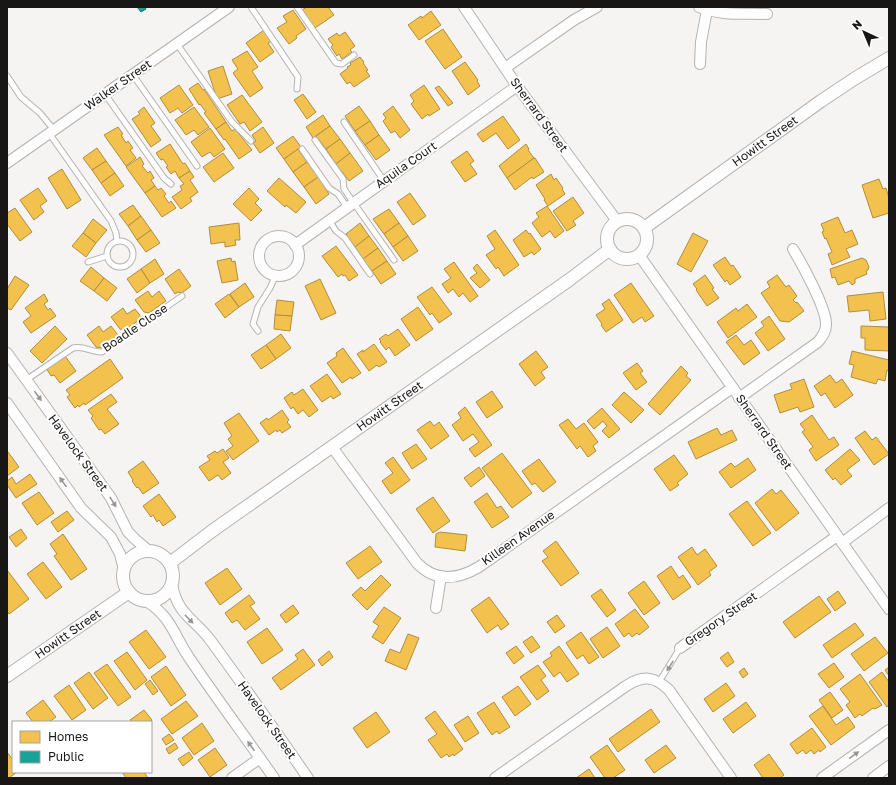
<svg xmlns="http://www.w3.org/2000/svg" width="896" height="785" font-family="'Golos Text',sans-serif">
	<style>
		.homes { fill: #f2c14e; stroke: #b18e3d }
		.public { fill: #17a398; stroke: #177971 }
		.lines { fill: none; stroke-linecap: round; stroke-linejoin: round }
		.service-casing { stroke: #b4b3b2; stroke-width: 7 }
		.minor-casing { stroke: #b4b3b2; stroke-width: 12 }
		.tertiary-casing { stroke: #b4b3b2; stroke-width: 14 }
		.service { stroke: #fefdfd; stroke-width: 5 }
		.minor { stroke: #fefdfd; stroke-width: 10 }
		.tertiary { stroke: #fefdfd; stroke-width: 12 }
		.oneway { fill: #969695 }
		.labels { text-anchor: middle; stroke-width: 4; stroke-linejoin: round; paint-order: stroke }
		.street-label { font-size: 12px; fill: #181716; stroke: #fff }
	</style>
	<rect width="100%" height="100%" fill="#f5f4f2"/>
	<!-- homes -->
	<g class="homes">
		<path d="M307 7H328L334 15 315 28 302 10Z"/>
		<path d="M293 10 306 29 296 36 297 38 289 44 277 28 287 22 283 16Z"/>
		<path d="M431 11 441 25 419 40 408 25 421 16 422 18Z"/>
		<path d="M443 29 462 57 445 69 425 41Z"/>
		<path d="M264 30 272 41 268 43 274 52 260 62 246 43Z"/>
		<path d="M345 32 355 46 350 50 352 52 342 59 339 54 337 56 331 47 333 45 328 39 337 33 339 36Z"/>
		<path d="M247 51 258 67 252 71 263 88 250 97 233 73 238 69 232 60Z"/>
		<path d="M360 57 364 62 363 63 368 70 366 71 370 76 354 87 350 82 347 84 340 74 348 68 347 67 351 65 350 63Z"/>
		<path d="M465 62 478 80 477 81 480 86 468 95 452 71Z"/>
		<path d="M223 66 232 94 217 99 208 71Z"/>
		<path d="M198 83 203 90 204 89 226 122 216 129 204 113 206 112 200 104 199 105 189 89Z"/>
		<path d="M179 85 193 105 182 113 178 108 170 113 160 98Z"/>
		<path d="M424 85 440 109 429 116 428 114 422 119 411 104 414 101 410 95Z"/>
		<path d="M439 86 453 103 448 106 435 88Z"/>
		<path d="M303 94 316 112 307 119 294 100Z"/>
		<path d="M242 95 262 122 250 131 244 122 240 124 227 105Z"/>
		<path d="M359 106 370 121 355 131 345 116Z"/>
		<path d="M393 106 410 130 400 138 395 131 391 133 383 121 386 118 383 114Z"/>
		<path d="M144 107 155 123 151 126 161 140 151 147 132 119 140 114 138 112Z"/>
		<path d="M194 107 209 127 198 135 194 130 186 135 175 120Z"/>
		<path d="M323 115 330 126 313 138 306 127Z"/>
		<path d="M503 116 520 140 508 149 496 133 483 142 477 134Z"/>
		<path d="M370 121 379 135 365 145 355 131Z"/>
		<path d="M226 122 232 131 235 129 252 150 239 159 225 139 224 140 216 129Z"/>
		<path d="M330 126 340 139 326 149 316 136Z"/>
		<path d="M118 127 123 134 121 135 126 143 128 141 133 148 130 150 136 158 126 166 104 135Z"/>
		<path d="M263 127 274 143 260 153 253 143 256 141 252 135Z"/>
		<path d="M210 128 225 149 214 157 210 152 202 157 191 142Z"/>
		<path d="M379 135 390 150 376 160 365 145Z"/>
		<path d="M293 136 301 147 284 159 276 148Z"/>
		<path d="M340 139 350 153 336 164 326 149Z"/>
		<path d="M170 144 183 164 185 163 190 171 179 178 175 171 171 174 166 167 168 166 163 159 161 160 156 153Z"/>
		<path d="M526 144 529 149 528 150 534 158 507 178 499 166Z"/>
		<path d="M97 148 106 161 92 170 83 158Z"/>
		<path d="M298 149 307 162 293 172 284 159Z"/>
		<path d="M467 151 474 161 470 164 477 174 465 182 451 162Z"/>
		<path d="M223 153 234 168 214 182 203 167Z"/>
		<path d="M350 153 363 171 349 181 336 164Z"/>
		<path d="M140 157 144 164 142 166 148 173 150 171 154 178 151 180 155 186 145 193 126 167Z"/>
		<path d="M534 158H535L544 172 533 179 532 177 515 190 507 178Z"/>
		<path d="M106 161 115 173 101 183 92 170Z"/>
		<path d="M307 162 318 177 304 187 293 172Z"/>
		<path d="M62 169 81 200 67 209 48 178Z"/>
		<path d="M190 171 194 177 190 180 198 192 190 198 192 201 181 209 172 197 182 190 180 186 184 184 179 178Z"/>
		<path d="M115 173 124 186 110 196 101 183Z"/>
		<path d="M551 174 554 180 556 178 563 188 562 189 565 194 548 206 544 200 545 199 536 185Z"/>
		<path d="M318 177 329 194 316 204 304 187Z"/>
		<path d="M279 178 306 202 296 213 286 205 285 207 267 191Z"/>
		<path d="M879 179 883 189 886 188 889 198V213L873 218 862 185Z"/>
		<path d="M155 186 158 190 161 188 166 194 164 196 169 203 171 201 176 208 162 217 145 193Z"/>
		<path d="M38 188 47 201 40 206 44 212 34 220 20 200Z"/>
		<path d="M249 188 259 199 255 203 262 210 251 221 233 204Z"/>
		<path d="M410 193 426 216 413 225 397 202Z"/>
		<path d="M573 197 584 213 573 221 576 225 567 231 553 211Z"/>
		<path d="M133 205 141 216 128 226 119 214Z"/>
		<path d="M547 206 564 231 555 238 550 231 542 237 532 223 539 217 536 213Z"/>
		<path d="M15 208 32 232 20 241 7 224V213Z"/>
		<path d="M389 209 399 223 384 234 373 219Z"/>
		<path d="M141 216 151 230 137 240 128 226Z"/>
		<path d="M838 217 845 233 852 230 858 244 846 249 850 257 832 265 828 254 832 252 826 238 825 239 822 232 824 231 821 224Z"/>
		<path d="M93 219 107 230 96 243 83 233Z"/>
		<path d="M239 223 240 240H235L236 245 225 247V242L211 244 209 227Z"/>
		<path d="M360 223 369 236 355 247 346 234Z"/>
		<path d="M399 223 408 236 393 247 384 234Z"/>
		<path d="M151 230 160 243 146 252 137 240Z"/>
		<path d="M495 230 519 265 504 276 498 267 496 269 486 255 495 249 487 236Z"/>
		<path d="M526 230 529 234 530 233 541 249 534 255 532 252 524 257 513 240Z"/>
		<path d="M83 233 96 243 86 257 72 246Z"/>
		<path d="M693 233 708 241 691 272 677 264Z"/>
		<path d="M369 236 378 248 363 259 355 247Z"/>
		<path d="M408 236 418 251 403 261 393 247Z"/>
		<path d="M336 246 358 275 349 281 345 275 343 276 342 274 338 277 322 256Z"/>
		<path d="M378 248 387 261 372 271 363 259Z"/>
		<path d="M725 257 731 266 733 265 741 277 730 285 727 280 725 282 713 265Z"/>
		<path d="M231 258 232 262 235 261 238 280 222 283 217 261Z"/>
		<path d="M862 258 866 260 869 267 868 270 866 271 867 274 855 279V283L852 285 849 281 838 285 835 277 832 278 830 269Z"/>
		<path d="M155 259 164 274 150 283 141 269Z"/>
		<path d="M387 261 396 274 381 284 372 271Z"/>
		<path d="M454 262 478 296 470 302 463 293 459 297 453 289 448 293 442 284 451 278 444 269Z"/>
		<path d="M477 264 490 280 480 288 470 278 477 273 473 268Z"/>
		<path d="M91 267 104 278 94 291 80 281Z"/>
		<path d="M141 269 150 283 137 293 127 279Z"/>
		<path d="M179 269 191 286 182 293 178 292 175 294 165 279Z"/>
		<path d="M705 275 714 288 712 289 719 298 707 306 696 290 697 289 693 284Z"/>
		<path d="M777 275 786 287 789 285 797 296 793 300 796 303 797 302 804 311 789 322 780 321 761 293 770 287 767 282Z"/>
		<path d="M15 276 29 285 11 310 7 308V289Z"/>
		<path d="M104 278 117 288 107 301 94 291Z"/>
		<path d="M320 279 336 313 321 320 305 286Z"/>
		<path d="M245 283 254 297 239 307 230 294Z"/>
		<path d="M631 283 654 316 645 322 642 317 633 323 614 295Z"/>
		<path d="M432 287 452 314 439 323 432 313 430 315 417 297Z"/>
		<path d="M148 291 152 297 159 291 166 301 149 313 144 312 135 300Z"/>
		<path d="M883 292 886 319 870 321 869 310 849 312 847 296Z"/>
		<path d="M44 294 48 301 44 304 48 310 50 308 56 316 31 333 23 322 31 316 25 308Z"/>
		<path d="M229 294 239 307 225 318 215 304Z"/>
		<path d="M609 299 623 320 606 332 601 325 602 324 596 315 605 309 602 304Z"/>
		<path d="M277 300 294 302 292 316 275 315Z"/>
		<path d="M747 304 757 317 728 338 717 322 736 308 738 311Z"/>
		<path d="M418 307 433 329 416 341 401 319Z"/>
		<path d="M123 308 127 314 135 309 142 318 125 330 120 329 111 317Z"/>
		<path d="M275 315 292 316 290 331 274 329Z"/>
		<path d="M769 316 785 339 768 351 755 333 764 326 761 322Z"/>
		<path d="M55 326 67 339 42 363 30 351Z"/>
		<path d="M99 326 103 332 111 326 118 335 101 348 96 347 87 335Z"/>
		<path d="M861 326 889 327V351L865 350V338H861Z"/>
		<path d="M398 329 410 345 395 356 389 347 386 350 380 342 381 341 379 339 386 334 388 336Z"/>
		<path d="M281 334 291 348 276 359 266 345Z"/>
		<path d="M736 335 744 345 751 340 760 353 744 365 726 342Z"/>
		<path d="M374 344 387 362 379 367 377 365 369 371 357 354 363 350V352Z"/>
		<path d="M266 345 276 359 261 369 251 355Z"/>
		<path d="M343 348 361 373 352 379 351 377 342 383 327 363 337 356 336 353Z"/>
		<path d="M536 351 548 367 541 372 545 378 535 386 519 364Z"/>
		<path d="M852 351 889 360V371L887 370 885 381 878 379 876 384 851 377 854 365 849 364Z"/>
		<path d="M65 356 76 371 60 383 54 375 51 376 46 368Z"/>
		<path d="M110 359 123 378 85 405 84 403 79 407 78 405 75 408 67 397 70 395 66 390Z"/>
		<path d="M637 363 643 371 640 373 647 382 636 390 623 373Z"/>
		<path d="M681 366 688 373 686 376 691 380 660 415 648 404Z"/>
		<path d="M327 374 341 394 333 399 331 396 322 402 310 386Z"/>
		<path d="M830 375 836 383 842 379 853 395 835 408 825 393 821 396 814 386Z"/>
		<path d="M804 379 814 407 800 412 798 407 780 413 774 395 792 389 790 384Z"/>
		<path d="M303 389 318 410 309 417 303 410 298 414 293 407 291 409 284 398 292 392 294 395Z"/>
		<path d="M492 391 503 407 487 418 476 402Z"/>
		<path d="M624 392 644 410 631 423 612 405Z"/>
		<path d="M111 394 117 402 107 409 119 424 105 434 101 429 99 430 91 418 93 416 88 410Z"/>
		<path d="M465 407 492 445 475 457 469 449 479 442 473 434 463 441 452 425 461 418 458 413Z"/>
		<path d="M602 408 620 429 609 438 602 431 607 426 603 421 594 429 587 421Z"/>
		<path d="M282 410 289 420 287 422 291 427 282 433 280 430 277 432 276 430 269 435 260 423 267 418 268 420Z"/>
		<path d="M239 413 259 441 233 460 226 451 233 446 228 439 232 436 224 423Z"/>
		<path d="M812 415 829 440 834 437 839 445 816 461 809 450 813 447 802 432 805 430 800 424Z"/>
		<path d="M568 419 576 429 584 423 598 442 593 446 596 451 588 457 580 446 577 449 559 425Z"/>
		<path d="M430 421 434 426 439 422 449 436 431 449 417 430Z"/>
		<path d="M717 428 721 435 732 430 737 440 696 459 688 442Z"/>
		<path d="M865 431 872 440 876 437 889 454 874 465 855 438Z"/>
		<path d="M416 444 427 459 412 469 402 453Z"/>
		<path d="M223 449 229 458 223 462 231 473 222 480 218 475 209 481 199 467 210 460 207 456 215 451 217 453Z"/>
		<path d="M850 449 860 460 847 470 852 476 841 485 835 478 833 480 825 470Z"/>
		<path d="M8 452 19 467 7 476V453Z"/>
		<path d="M502 453 532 493 512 508 482 468Z"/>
		<path d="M674 455 688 474 677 483 679 485 670 491 654 469Z"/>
		<path d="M393 457 410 480 391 494 382 481 393 473 385 463Z"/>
		<path d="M748 458 756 470 731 488 719 472 731 463 735 467Z"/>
		<path d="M539 459 556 482 543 492 535 483 532 485 522 471Z"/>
		<path d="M143 461 159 483 143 494 138 487 137 488 132 481 133 480 128 472Z"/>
		<path d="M479 467 485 476 471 487 464 478Z"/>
		<path d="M30 474 37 484 16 498 7 485V481L12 477 16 484Z"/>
		<path d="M772 489 776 494 781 490 799 513 776 531 755 503Z"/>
		<path d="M39 492 54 513 37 525 22 503Z"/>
		<path d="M487 493 497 508 501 506 509 517 492 528 474 502Z"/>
		<path d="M159 494 176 517 163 526 159 520 157 522 153 515 151 517 143 506Z"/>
		<path d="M433 497 450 521 433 533 416 509Z"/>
		<path d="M747 501 771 533 753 546 729 514Z"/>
		<path d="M67 511 74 520 58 532 51 522Z"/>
		<path d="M21 529 27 538 16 547 9 537Z"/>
		<path d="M440 532 467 535 465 551 435 547 436 534Z"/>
		<path d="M63 534 87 569 71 580 54 556 57 554 50 544Z"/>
		<path d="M556 541 579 573 561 586 542 561 548 557 543 551Z"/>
		<path d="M370 546 382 562 358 579 346 563Z"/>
		<path d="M692 547 697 555 705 549 717 566 709 572 711 575 698 585 678 557Z"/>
		<path d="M43 562 62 587 46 599 27 574Z"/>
		<path d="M671 566 679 578 683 575 691 587 673 600 657 576Z"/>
		<path d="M227 568 242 589 220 605 205 583Z"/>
		<path d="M7 570 29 599 9 614 7 611Z"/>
		<path d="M381 575 391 585 367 610 352 595 361 587 365 591Z"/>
		<path d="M644 581 660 603 644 615 628 593Z"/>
		<path d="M601 589 616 610 607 617 591 596Z"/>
		<path d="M838 591 846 603 835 611 827 599Z"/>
		<path d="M249 595 255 603 250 606 260 619 245 630 237 620 232 623 225 613Z"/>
		<path d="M819 596 831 612 795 638 783 622Z"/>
		<path d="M489 597 509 624 501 630 498 625 487 633 471 610Z"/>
		<path d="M293 605 299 613 286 623 280 615Z"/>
		<path d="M384 607 401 618 383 644 372 637 379 626 373 622Z"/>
		<path d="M635 609 649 627 639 635 637 633 632 637 629 633 624 637 615 624Z"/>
		<path d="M557 615 565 626 555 633 547 622Z"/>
		<path d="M855 623 864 635 832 658 823 645Z"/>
		<path d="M607 627 620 646 603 658 590 639Z"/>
		<path d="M267 628 283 650 262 664 247 642Z"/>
		<path d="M146 630 166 657 149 669 129 642Z"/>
		<path d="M581 632 599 657 589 664 583 655 577 659 566 643Z"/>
		<path d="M408 634 419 638 406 670 385 661 390 649 400 653Z"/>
		<path d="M532 636 540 647 531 653 523 642Z"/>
		<path d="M875 637 888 653 864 671 851 654Z"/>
		<path d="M516 646 524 656 514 664 506 653Z"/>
		<path d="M559 646 579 674 567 682 560 672 554 677 543 662 552 656 550 653Z"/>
		<path d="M303 649 315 665 281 690 272 678 298 659 295 655Z"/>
		<path d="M329 651 333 657 322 666 318 660Z"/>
		<path d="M127 652 147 680 135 690 114 661Z"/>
		<path d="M728 652 734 662 727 667 720 658Z"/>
		<path d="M834 663 844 677 829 688 818 674Z"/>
		<path d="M107 664 131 697 118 706 94 673Z"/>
		<path d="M538 665 546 676 541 680 549 691 537 700 520 677Z"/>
		<path d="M166 666 186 695 171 706 151 677Z"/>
		<path d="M889 667V676L885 670Z"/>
		<path d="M744 668 748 674 743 678 739 672Z"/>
		<path d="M89 672 108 698 93 709 74 683Z"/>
		<path d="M882 672 889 682V705L887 707 869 682Z"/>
		<path d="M860 674 882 705 875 709 873 708 862 716 860 714 855 718 846 705 850 702 840 689Z"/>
		<path d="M150 680 158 691 153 695 145 684Z"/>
		<path d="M726 683 735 696 713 712 704 699Z"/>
		<path d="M69 685 86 710 72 720 54 696Z"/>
		<path d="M518 686 531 704 515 716 502 697Z"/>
		<path d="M830 692 843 710 832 718 819 700Z"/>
		<path d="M43 700 56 717 49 722H33L26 713Z"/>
		<path d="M186 701 198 716 172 734 161 719Z"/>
		<path d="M494 702 510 727 499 734 497 731 492 735 477 713Z"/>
		<path d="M746 702 756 716 733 733 723 719Z"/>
		<path d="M823 706 836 725 848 717 855 727 831 745 809 716Z"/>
		<path d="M651 709 660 722 618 752 609 739Z"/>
		<path d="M144 710 152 720 149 722H132L130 720Z"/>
		<path d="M435 711 463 749 454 756 453 754 449 757 447 754 441 758 428 740 437 734 425 718Z"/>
		<path d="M376 712 390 732 367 748 353 728Z"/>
		<path d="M468 716 479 733 465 742 454 725Z"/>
		<path d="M202 723 214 741 194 755 182 738Z"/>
		<path d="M812 728 826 747 820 752 819 750 814 754 811 750 806 754 803 750 797 754 790 744Z"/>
		<path d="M169 734 174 740 166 745 162 739Z"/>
		<path d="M175 743 178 748 169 754 166 749Z"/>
		<path d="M607 745 625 770 613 778H605L590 757Z"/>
		<path d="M666 745 676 758 654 773 645 760Z"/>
		<path d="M215 748 227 765 210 777 198 760Z"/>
		<path d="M7 752 13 760V772H17L9 778H7Z"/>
		<path d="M189 752 193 758 183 766 178 759Z"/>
		<path d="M769 754 784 775 780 778H763L754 765Z"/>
		<path d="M589 769 595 778H576Z"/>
		<path d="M122 772H144L148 778H126Z"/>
	</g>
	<!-- public -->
	<path class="public" d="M137 7H145L146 9 141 12Z"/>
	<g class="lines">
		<!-- service casing -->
		<g class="service-casing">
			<g id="service">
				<path d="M251 7 298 77 297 89"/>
				<path d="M297 7 336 63 342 64 354 55"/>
				<path d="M177 44 232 122 251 141"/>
				<path d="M133 75 197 166"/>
				<path d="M7 76 21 97 40 113 54 130"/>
				<path d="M105 94 164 178 171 184"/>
				<path d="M344 122 384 181"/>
				<path d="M49 133 111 221 116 233 117 241"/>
				<path d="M315 140 343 179 344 189 394 260"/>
				<path d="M302 149 329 188 338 194 347 207"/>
				<path d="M329 220 336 231 345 238 370 274"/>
				<circle cx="120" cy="254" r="13"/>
				<path d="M88 262 107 256"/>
				<path d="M258 331 253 324 258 307 270 288 276 275"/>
				<path d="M26 380 73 348C84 345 92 353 102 352L182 296"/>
				<path d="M659 682 680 648"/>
			</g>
		</g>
		<!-- minor casing -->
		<g class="minor-casing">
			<g id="minor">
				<path d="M464 7 517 86 617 221"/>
				<path d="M699 7C721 16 744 13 767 14"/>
				<path d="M700 64 701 42 707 10"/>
				<path d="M505 68 574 20 597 7"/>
				<path d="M7 163 229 7"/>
				<circle cx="279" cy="256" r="20"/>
				<path d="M295 245 517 86"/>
				<path d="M639 255 889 609"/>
				<path d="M7 353 111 498 128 532 136 540 149 551"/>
				<path d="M739 398 818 342C822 337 826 332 826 325 827 309 802 264 793 249"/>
				<path d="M7 403 81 508 111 537 120 554 124 570"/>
				<path d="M332 447 417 563C435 582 457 580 479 567L732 388"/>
				<path d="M842 543 889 508"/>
				<path d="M172 584C177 615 195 619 211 641 244 686 276 732 308 778"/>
				<path d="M146 601C172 617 174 636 190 659 217 699 246 738 274 778"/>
				<path d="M436 608 441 576"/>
				<path d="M680 648 837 536"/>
				<path d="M232 778 260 758"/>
				<path d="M495 778 626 686C643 675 654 676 669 690L731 778"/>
				<path d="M822 778 889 730"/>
				<path d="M873 778 889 766"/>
			</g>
		</g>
		<!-- tertiary casing -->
		<g class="tertiary-casing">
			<g id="tertiary">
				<circle cx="627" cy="239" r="20"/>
				<path id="s1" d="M644 228 821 101 854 79 889 58"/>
				<circle cx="148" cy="576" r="25"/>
				<path id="s2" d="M170 563 212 531 569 280 610 249"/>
				<path id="s3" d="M7 676 129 592"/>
			</g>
		</g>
		<!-- service -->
		<use href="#service" class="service"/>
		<!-- minor -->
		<use href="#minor" class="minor"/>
		<!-- tertiary -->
		<use href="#tertiary" class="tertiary"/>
	</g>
	<!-- one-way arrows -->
	<defs><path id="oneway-solid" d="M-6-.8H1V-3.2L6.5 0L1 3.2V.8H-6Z"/></defs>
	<g class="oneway">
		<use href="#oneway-solid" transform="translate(38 396) rotate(54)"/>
		<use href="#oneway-solid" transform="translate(63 482) rotate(-125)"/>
		<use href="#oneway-solid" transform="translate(113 502) rotate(58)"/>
		<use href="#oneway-solid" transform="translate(189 619) rotate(46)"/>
		<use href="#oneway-solid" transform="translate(670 666) rotate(122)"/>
		<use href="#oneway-solid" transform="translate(251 746) rotate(-125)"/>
		<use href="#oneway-solid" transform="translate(854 755) rotate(-36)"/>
	</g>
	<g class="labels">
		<!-- street labels -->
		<g class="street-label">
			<text transform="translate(118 85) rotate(-35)" y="4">Walker Street</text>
			<text transform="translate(539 115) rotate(54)" y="4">Sherrard Street</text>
			<text dy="4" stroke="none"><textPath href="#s1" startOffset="149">Howitt Street</textPath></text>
			<text transform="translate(406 165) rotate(-35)" y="4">Aquila Court</text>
			<text transform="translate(135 328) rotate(-34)" y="4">Boadle Close</text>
			<text dy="4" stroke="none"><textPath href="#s2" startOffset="270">Howitt Street</textPath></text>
			<text transform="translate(764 432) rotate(55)" y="4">Sherrard Street</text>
			<text transform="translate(78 453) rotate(54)" y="4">Havelock Street</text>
			<text transform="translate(518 538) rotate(-35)" y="4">Killeen Avenue</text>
			<text transform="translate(721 619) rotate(-35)" y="4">Gregory Street</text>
			<text dy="4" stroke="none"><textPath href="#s3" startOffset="74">Howitt Street</textPath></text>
			<text transform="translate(267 720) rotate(55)" y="4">Havelock Street</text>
		</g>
	</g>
	<!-- border -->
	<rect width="896" height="785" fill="none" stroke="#181716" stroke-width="16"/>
	<!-- legend -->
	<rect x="12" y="721" width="140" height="52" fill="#ffffff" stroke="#a3a2a2"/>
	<rect x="20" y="731" width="20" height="12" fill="#f2c14e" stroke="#a3a2a2"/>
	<text x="48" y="741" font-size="12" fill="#181716">Homes</text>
	<rect x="20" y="751" width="20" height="12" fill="#17a398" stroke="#a3a2a2"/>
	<text x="48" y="761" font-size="12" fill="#181716">Public</text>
	<!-- north arrow -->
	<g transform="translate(864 32) rotate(316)" stroke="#ffffff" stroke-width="3" paint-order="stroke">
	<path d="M0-3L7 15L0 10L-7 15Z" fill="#181716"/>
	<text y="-6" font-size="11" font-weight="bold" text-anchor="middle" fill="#181716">N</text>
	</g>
</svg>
